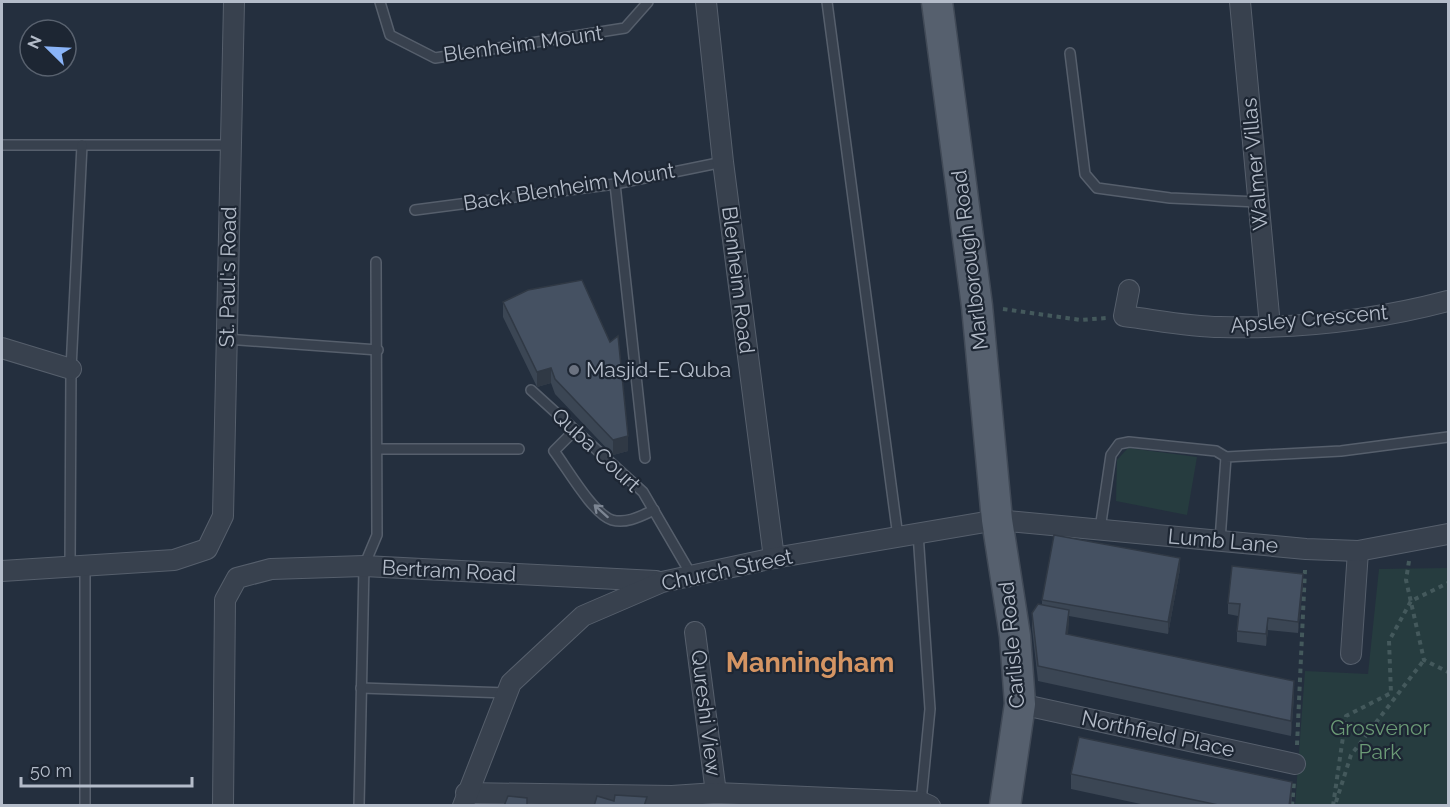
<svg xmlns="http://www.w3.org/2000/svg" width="1450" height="807" font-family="Raleway,sans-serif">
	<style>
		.green { fill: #263c3f }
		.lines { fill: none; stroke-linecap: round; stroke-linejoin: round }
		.lane-casing { stroke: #565f6c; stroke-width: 12 }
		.street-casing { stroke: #565f6c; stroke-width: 22 }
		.primary-casing { stroke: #414a57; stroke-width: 33 }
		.path { stroke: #44595c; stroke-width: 4; stroke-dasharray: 4.5 4.5; stroke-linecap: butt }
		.lane { stroke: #38414e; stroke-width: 9 }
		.street { stroke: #38414e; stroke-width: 20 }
		.primary { stroke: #56606e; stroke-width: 30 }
		.wall { fill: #3b4654 }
		.shaded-wall { fill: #303945 }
		.building { fill: #455162; stroke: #303945; stroke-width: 1.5 }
		.oneway { stroke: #7c8592 }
		.worship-dot { fill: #6b7280; stroke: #1d2633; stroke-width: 2 }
		.labels { text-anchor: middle; stroke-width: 4.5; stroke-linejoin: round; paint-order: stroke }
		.street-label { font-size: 21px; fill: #b4bcc9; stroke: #1d2633 }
		.poi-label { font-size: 21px; fill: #b4bcc9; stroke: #1d2633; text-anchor: start }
		.park-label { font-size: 21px; fill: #6b9a76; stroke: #1d2633 }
		.district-label { font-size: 27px; font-weight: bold; fill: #d59563; stroke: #1d2633 }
	</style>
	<rect width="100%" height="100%" fill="#242f3e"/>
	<!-- green -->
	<g class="green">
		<path d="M1128 448 1197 457 1187 515 1116 501 1117 460Z"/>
		<path d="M1448 568V805L1295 806 1305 671 1368 674 1379 569Z"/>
	</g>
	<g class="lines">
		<!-- lane casing -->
		<g class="lane-casing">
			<g id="lane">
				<path d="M380 2 390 35 435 58 625 28 648 2"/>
				<path d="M827 2 898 537"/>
				<path d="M1070 53 1085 174 1097 188 1170 198 1258 202"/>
				<path d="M2 145H230"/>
				<path d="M615 184 645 458"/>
				<path d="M415 210 615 184 723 162"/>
				<path d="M226 339 378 350"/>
				<path d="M531 390 643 492 692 576"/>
				<path d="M575 430 554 451C567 468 593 514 612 520 627 524 641 516 654 510"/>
				<path d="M378 449H519"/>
				<path d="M1100 529 1111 455 1119 444 1129 442 1216 451 1226 457"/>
				<path d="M918 533 930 709 921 802"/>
				<path d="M1220 540 1226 457 1341 451 1448 437"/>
				<path d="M70 566 71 369 82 145"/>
				<path d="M361 688 507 693"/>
				<path d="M85 806V565"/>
				<path d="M359 806 364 566 377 535 376 262"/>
			</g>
		</g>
		<!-- street casing -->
		<g class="street-casing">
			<g id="street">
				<path d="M706 2 723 162 774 558"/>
				<path d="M1240 2 1270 326"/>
				<path d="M1129 290 1124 316C1156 320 1189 327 1220 327 1296 329 1376 320 1448 301"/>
				<path d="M2 348 71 369"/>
				<path d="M2 571 174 560 207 549 223 516 234 2"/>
				<path d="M695 632 716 793"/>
				<path d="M1351 654 1358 551"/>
				<path d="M1020 704 1295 764"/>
				<path d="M466 793 672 796 716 793 921 802 930 806"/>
				<path d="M223 806 225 600 237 578 271 569 364 566 656 581"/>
				<path d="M463 806 511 683 583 616 662 582 774 558 997 520 1306 549 1358 551 1448 534"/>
			</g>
		</g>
		<!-- primary casing -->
		<g class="primary-casing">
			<path id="primary" d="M937 2 977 306 997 520 1015 636 1020 704 1005 806"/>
		</g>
		<!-- path -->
		<g class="path">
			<path d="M1003 309 1081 320 1106 318"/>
			<path d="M1409 561 1406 580 1424 660 1448 672"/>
			<path d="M1297 745 1305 570"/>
			<path d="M1336 802 1351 755 1424 660"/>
			<path d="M1292 806 1294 782"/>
			<path d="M1333 806 1346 716 1391 693 1389 641 1411 601 1448 583"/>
		</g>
		<!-- lane -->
		<use href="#lane" class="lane"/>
		<!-- street -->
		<use href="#street" class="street"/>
		<!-- primary -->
		<use href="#primary" class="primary"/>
	</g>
	<!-- wall -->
	<g class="wall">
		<path d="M503 302 628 451 613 455 555 394 551 383 537 387 503 317Z"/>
		<path d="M1180 569 1168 634 1069 616 1067 635 1294 696 1291 736 1038 681 1032 628V613L1042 605V600Z"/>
		<path d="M1303 585 1298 633 1268 630 1266 646 1237 642V631L1238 616 1228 614V603Z"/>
		<path d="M1071 774 1292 797 1291 806H1150L1071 789Z"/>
	</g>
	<!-- shaded-wall -->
	<g class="shaded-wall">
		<path d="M551 368V383L537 387V372Z"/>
		<path d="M628 436V451L613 455V440Z"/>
		<path d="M1180 558V569L1168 634V622Z"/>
		<path d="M1303 574V585L1298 633V622Z"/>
		<path d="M1069 610V625L1066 650V634Z"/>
		<path d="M1268 618V630L1266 646V634Z"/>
		<path d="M1294 681V696L1291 736V721Z"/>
		<path d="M1292 782 1291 806H1289Z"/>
	</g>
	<!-- building -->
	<g class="building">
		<path d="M582 280 610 342 618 336 628 436 613 440 555 379 551 368 537 372 503 302 528 290Z"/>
		<path d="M1054 535 1180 558 1168 622 1042 600Z"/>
		<path d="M1232 566 1303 574 1298 622 1268 618 1266 634 1237 631 1240 604 1228 603Z"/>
		<path d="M1038 604 1069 610 1066 634 1294 681 1291 721 1038 666 1032 613Z"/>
		<path d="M1079 737 1292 782 1289 806H1223L1071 774Z"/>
		<path d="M615 795 647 797 644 806H594L597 796 614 801Z"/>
		<path d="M508 796 527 798V806H504Z"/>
	</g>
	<!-- one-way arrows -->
	<defs><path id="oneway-shaft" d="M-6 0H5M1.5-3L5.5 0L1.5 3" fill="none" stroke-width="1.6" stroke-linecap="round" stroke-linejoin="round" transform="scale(1.5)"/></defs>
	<use class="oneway" href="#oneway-shaft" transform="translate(601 511) rotate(-138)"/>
	<!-- markers -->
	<circle class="worship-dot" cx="574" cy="370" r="6"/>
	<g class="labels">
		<!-- street labels -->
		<g class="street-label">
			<text transform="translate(523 44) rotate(-8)" y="7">Blenheim Mount</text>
			<text transform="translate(1255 164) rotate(-95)" y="7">Walmer Villas</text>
			<text transform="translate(569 187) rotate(-9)" y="7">Back Blenheim Mount</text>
			<text transform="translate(970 260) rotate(-97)" y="7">Marlborough Road</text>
			<text transform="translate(228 277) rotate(-89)" y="7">St. Paul's Road</text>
			<text transform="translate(738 280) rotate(83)" y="7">Blenheim Road</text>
			<text transform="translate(1309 319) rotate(-5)" y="7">Apsley Crescent</text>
			<text transform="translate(596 450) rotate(43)" y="7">Quba Court</text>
			<text transform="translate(1223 541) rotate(5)" y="7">Lumb Lane</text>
			<text transform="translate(727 570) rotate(-12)" y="7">Church Street</text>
			<text transform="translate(449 571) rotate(3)" y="7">Bertram Road</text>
			<text transform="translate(1012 645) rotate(-95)" y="7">Carlisle Road</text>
			<text transform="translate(706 713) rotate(83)" y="7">Qureshi View</text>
			<text transform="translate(1158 734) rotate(12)" y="7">Northfield Place</text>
		</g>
		<!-- poi labels -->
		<g class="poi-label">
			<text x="586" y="377">Masjid-E-Quba</text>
		</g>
		<!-- park labels -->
		<g class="park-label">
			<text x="1380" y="735">Grosvenor<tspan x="1380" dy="24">Park</tspan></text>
		</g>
		<!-- district labels -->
		<g class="district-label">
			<text x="810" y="672">Manningham</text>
		</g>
	</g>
	<!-- border -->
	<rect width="1450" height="807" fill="none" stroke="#b4bcc9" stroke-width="6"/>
	<!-- north arrow -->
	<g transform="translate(48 48) rotate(294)"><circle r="28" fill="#1d2633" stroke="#59626f" stroke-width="1.5"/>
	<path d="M0-4.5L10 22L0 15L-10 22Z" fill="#8ab4f8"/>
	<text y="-9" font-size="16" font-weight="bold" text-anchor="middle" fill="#b4bcc9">N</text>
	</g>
	<!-- scale -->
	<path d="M21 777v9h171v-9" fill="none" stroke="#b4bcc9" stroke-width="3"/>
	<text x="30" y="777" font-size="18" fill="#b4bcc9" stroke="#1d2633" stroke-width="4.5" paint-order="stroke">50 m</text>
</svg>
